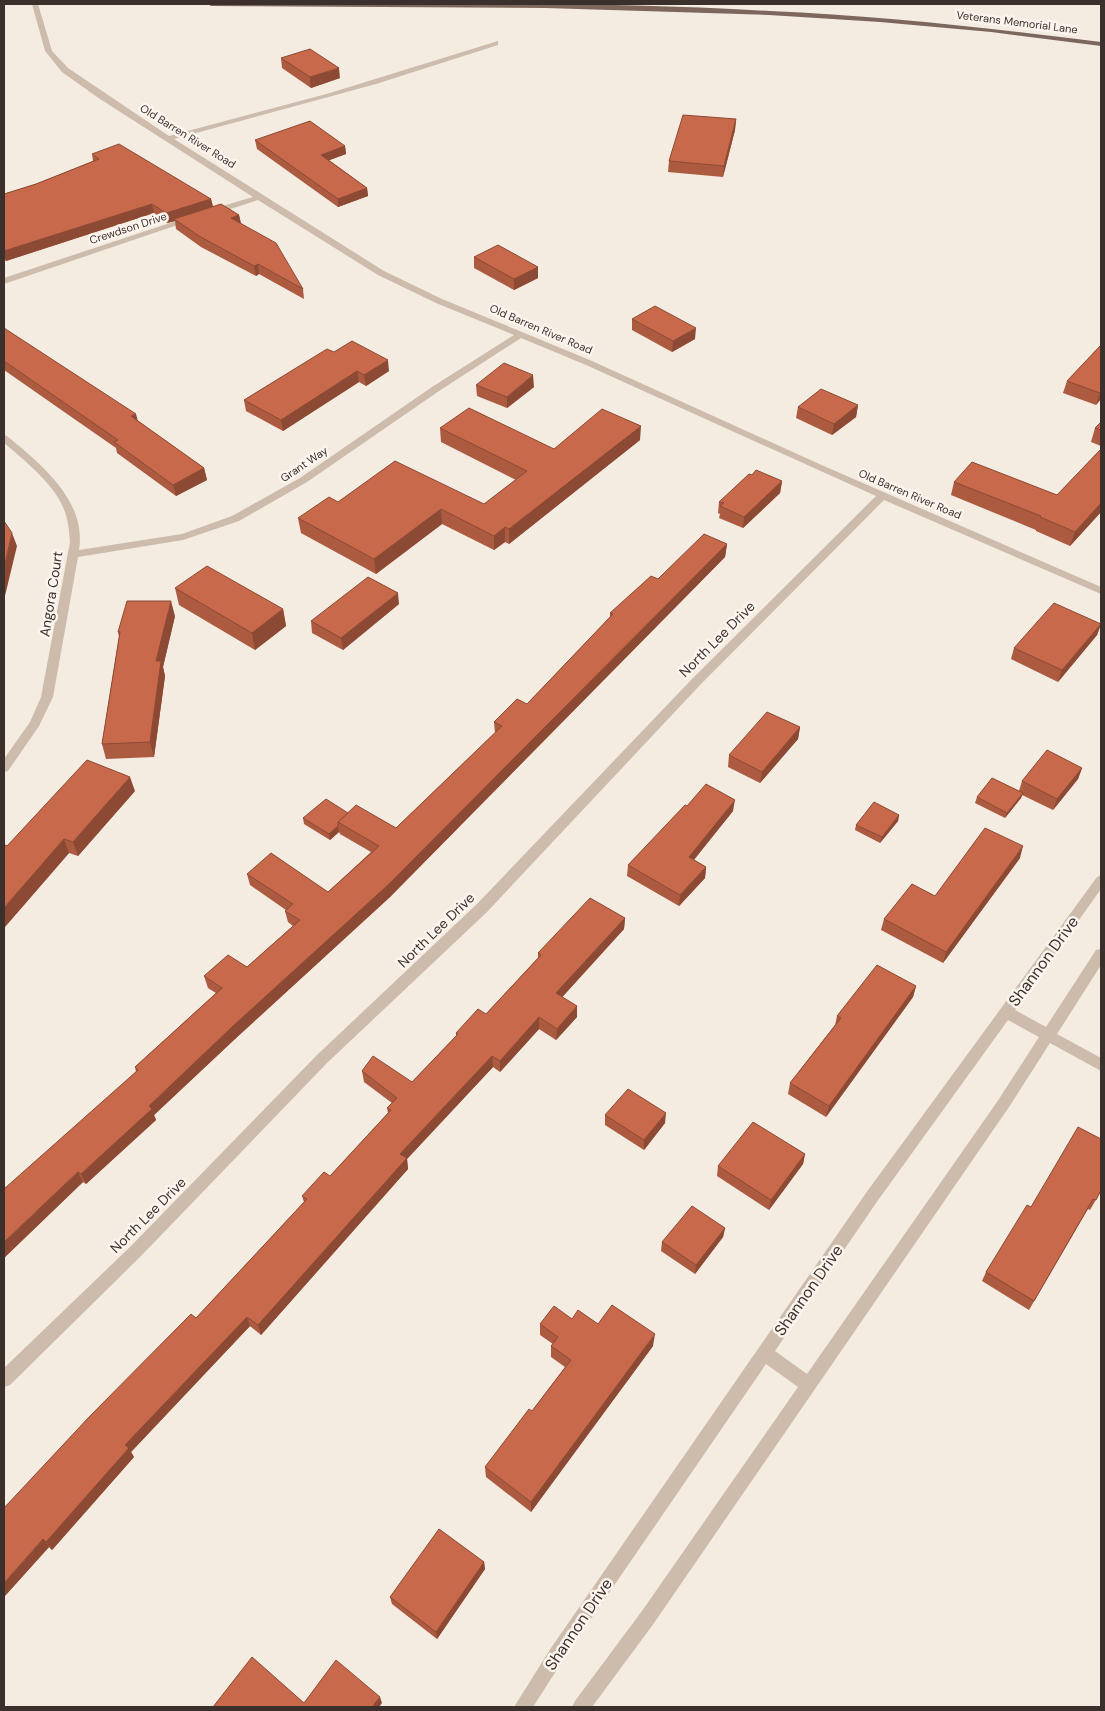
<svg xmlns="http://www.w3.org/2000/svg" width="1105" height="1711" font-family="'DM Sans',sans-serif">
	<style>
		.lines { fill: none; stroke-linecap: round; stroke-linejoin: round }
		.minor { fill: #cdbbac; fill-rule: evenodd }
		.major { fill: #7d675c; fill-rule: evenodd }
		.wall { fill: #ac5a40 }
		.shaded-wall { fill: #8c4a34 }
		.building { fill: #c8694b; stroke: #8c4a34 }
		.labels { text-anchor: middle; stroke-width: 5; stroke-linejoin: round; paint-order: stroke }
		.far-street-label { font-size: 11px; fill: #3b302b; stroke: #fbf5ee }
		.street-label { font-size: 14px; fill: #3b302b; stroke: #fbf5ee }
		.near-street-label { font-size: 16px; fill: #3b302b; stroke: #fbf5ee }
	</style>
	<rect width="100%" height="100%" fill="#f4ebe1"/>
	<g class="lines">
		<!-- minor -->
		<g class="minor">
			<path d="M32 4H38L52 51 68 68 169 136 330 93 498 41V45L376 84 174 139 384 271 442 299 592 361 817 463 1101 587V594L884 500 700 685 487 912 327 1063 141 1256 10 1385 4 1387V1368L131 1246 317 1055 477 904 692 679 876 496 586 365 521 338 439 391 307 482 239 521 183 540 78 557 53 697 39 726 8 771 4 772V759L30 722 41 697 70 542C69 530 68 518 63 507 53 483 23 459 4 443V435L7 436C41 464 87 501 79 550L182 534 232 516 300 478 432 387 514 335 436 303 378 275 258 200 215 214H209V210L253 197 100 99 62 72 45 51Z"/>
			<path d="M188 217 195 219 4 284V278Z"/>
			<path d="M1101 875V889L1015 1010 1046 1027 1096 950 1101 949V965L1057 1034 1101 1058V1071L1050 1043 1009 1107 654 1623 592 1707H572L575 1701 642 1611 798 1387 766 1364 563 1660 533 1707H514L551 1648 866 1193 1097 877ZM1008 1020 1039 1037 999 1099 807 1374 775 1351 876 1203Z"/>
		</g>
		<!-- major -->
		<path class="major" d="M208 4C395 4 583 0 770 11 881 16 991 28 1101 42V46L991 32 880 22 769 15 546 8 211 6Z"/>
	</g>
	<!-- wall -->
	<g class="wall">
		<path d="M281 58 340 78 311 88 282 68Z"/>
		<path d="M736 119 735 130 723 177 668 172 669 161Z"/>
		<path d="M255 140 345 146 346 154 329 160 367 188 368 196 338 207 257 149Z"/>
		<path d="M92 154 211 199 213 206 239 215 241 223 303 289 304 299 259 274 256 276 201 247 176 229 175 221 167 223 154 213 6 261 4 259V194L36 184 93 161Z"/>
		<path d="M474 257 538 267V278L514 290 474 268Z"/>
		<path d="M632 319 695 339 672 352 632 330Z"/>
		<path d="M4 328 138 421 204 468 207 480 176 496 117 453 116 448 4 370Z"/>
		<path d="M1101 345V399L1096 405 1063 393 1067 381Z"/>
		<path d="M334 352 389 371 366 386 359 382 283 431 246 411 244 400Z"/>
		<path d="M476 385 534 387 507 408 477 396Z"/>
		<path d="M858 405 856 417 832 435 796 418 798 407Z"/>
		<path d="M1101 422V446L1091 442 1095 428Z"/>
		<path d="M440 428 554 449 640 440 509 544 505 542 494 550 442 524 376 574 301 533 298 518 338 502 484 504 516 480 441 442Z"/>
		<path d="M1101 449V512L1070 546 1036 531V530L951 495 954 482 1057 495Z"/>
		<path d="M752 475 782 481 780 493 743 528 719 518 720 514 718 513 719 502Z"/>
		<path d="M727 544 725 557 390 897 235 1039 154 1115 156 1120 86 1184 83 1182 4 1258 136 1072 135 1067 216 993 208 988 204 976 247 967 293 926 288 922 285 911 286 910 250 885 247 874 328 892 371 852 340 834 339 832 330 840 304 824 303 818 348 813 396 828 495 733 494 722 527 704 610 617V613L658 579Z"/>
		<path d="M175 588 283 609 286 626 255 650 179 605Z"/>
		<path d="M399 604 343 650 312 633 311 621Z"/>
		<path d="M175 616 163 667 165 676 154 757 106 759 102 744 119 637 118 632Z"/>
		<path d="M1101 624 1097 635 1058 682 1011 659 1014 648Z"/>
		<path d="M800 727 798 739 760 783 728 767 729 755Z"/>
		<path d="M1082 768 1078 779 1053 810 1022 795 1021 798 1005 818 975 803 977 797 1019 791 1022 781Z"/>
		<path d="M135 791 78 856 69 853 4 928V847Z"/>
		<path d="M687 806 733 811 694 860 706 867 705 878 679 906 627 876 628 865Z"/>
		<path d="M899 815 898 821 880 843 855 830 856 825Z"/>
		<path d="M1020 858 943 963 881 930 884 919Z"/>
		<path d="M625 918 624 929 562 997 577 1017 556 1040 539 1029 500 1072 493 1067 407 1159 408 1169 261 1335 250 1326 131 1452 134 1457 52 1550 49 1547 4 1597 196 1318 304 1202 302 1196 330 1176 388 1113 387 1108 392 1103 364 1082 362 1071 412 1082 456 1036V1033L486 1014 538 958V953Z"/>
		<path d="M916 986 913 997 826 1117 788 1094 790 1083 835 1025 837 1016Z"/>
		<path d="M605 1115 665 1123 644 1150 605 1125Z"/>
		<path d="M805 1154 803 1164 769 1210 717 1176 718 1166Z"/>
		<path d="M1101 1191 1090 1210 1088 1209 1029 1310 982 1281 986 1272 1031 1207Z"/>
		<path d="M725 1228 723 1237 695 1274 661 1251 662 1242Z"/>
		<path d="M572 1319 598 1324 653 1346 531 1512 486 1477 485 1467 532 1411 565 1367 551 1357V1346L553 1344 540 1335V1324Z"/>
		<path d="M484 1562 485 1569 437 1639 392 1604 390 1597Z"/>
	</g>
	<!-- shaded-wall -->
	<g class="shaded-wall">
		<path d="M339 68 340 78 311 88 310 77Z"/>
		<path d="M736 119 735 130 723 177 724 166Z"/>
		<path d="M345 146 346 154 322 163 321 155Z"/>
		<path d="M367 188 368 196 338 207V199Z"/>
		<path d="M211 199 213 208 174 219 175 221 167 223 166 213Z"/>
		<path d="M152 204 154 213 6 261 4 255V251Z"/>
		<path d="M239 215 241 225 231 218Z"/>
		<path d="M258 264 259 274 256 276 254 266Z"/>
		<path d="M538 267V278L514 290V279Z"/>
		<path d="M696 328 695 339 672 352 673 341Z"/>
		<path d="M388 360 389 371 366 386 364 375Z"/>
		<path d="M357 371 359 382 283 431 281 420Z"/>
		<path d="M533 375 534 387 507 408V397Z"/>
		<path d="M1101 392V399L1096 405 1100 393Z"/>
		<path d="M858 405 856 417 832 435 834 424Z"/>
		<path d="M136 414 139 425 131 416Z"/>
		<path d="M641 426 640 440 509 544V529Z"/>
		<path d="M204 468 207 480 176 496 173 485Z"/>
		<path d="M782 481 780 493 743 528 744 517Z"/>
		<path d="M1101 503V512L1070 546 1075 532Z"/>
		<path d="M441 509 442 524 376 574 374 559Z"/>
		<path d="M505 527V542L494 550V536Z"/>
		<path d="M12 533 17 546 4 600V568Z"/>
		<path d="M727 544 725 557 390 897 235 1039 154 1115 156 1120 86 1184 81 1174 149 1106Z"/>
		<path d="M398 593 399 604 343 650 341 638Z"/>
		<path d="M171 601 175 616 163 667 165 676 154 757 150 742 156 661Z"/>
		<path d="M283 609 286 626 255 650 252 633Z"/>
		<path d="M1101 624 1097 635 1058 682 1062 670Z"/>
		<path d="M800 727 798 739 760 783 762 772Z"/>
		<path d="M1082 768 1078 779 1053 810 1057 799Z"/>
		<path d="M130 777 135 791 78 856 73 842Z"/>
		<path d="M1023 793 1021 798 1005 818 1007 813Z"/>
		<path d="M735 800 733 811 687 868 689 857Z"/>
		<path d="M899 815 898 821 880 843 882 837Z"/>
		<path d="M338 826 339 832 330 840 329 834Z"/>
		<path d="M64 839 69 853 4 928V908Z"/>
		<path d="M1023 846 1020 858 943 963 946 952Z"/>
		<path d="M706 867 705 878 679 906 680 895Z"/>
		<path d="M625 918 624 929 556 1004V993Z"/>
		<path d="M916 986 913 997 826 1117 829 1106Z"/>
		<path d="M577 1006V1017L556 1040 557 1029Z"/>
		<path d="M539 1017V1029L500 1072V1061Z"/>
		<path d="M492 1056 493 1067 407 1159 408 1169 261 1335 258 1325 400 1154Z"/>
		<path d="M666 1113 665 1123 644 1150V1140Z"/>
		<path d="M805 1154 803 1164 769 1210 771 1200Z"/>
		<path d="M78 1172 83 1182 4 1258V1242Z"/>
		<path d="M725 1228 723 1237 695 1274 696 1265Z"/>
		<path d="M247 1317 250 1326 131 1452 134 1457 52 1550 46 1542 125 1445Z"/>
		<path d="M655 1334 653 1346 531 1512V1502Z"/>
		<path d="M43 1539 49 1547 4 1597V1583Z"/>
		<path d="M484 1562 485 1569 437 1639 436 1632Z"/>
		<path d="M380 1697 382 1703 379 1707H372Z"/>
	</g>
	<!-- building -->
	<g class="building">
		<path d="M310 49 339 68 310 77 281 58Z"/>
		<path d="M683 115 736 119 724 166 669 161Z"/>
		<path d="M310 121 345 146 321 155 367 188 338 199 255 140Z"/>
		<path d="M119 144 211 199 166 213 152 204 4 251V194L36 184 99 159 92 154Z"/>
		<path d="M221 204 239 215 231 218 276 243 303 289 258 264 254 266 199 236 174 219Z"/>
		<path d="M498 245 538 267 514 279 474 257Z"/>
		<path d="M655 306 696 328 673 341 632 319Z"/>
		<path d="M4 328 136 414 131 416 204 468 173 485 114 442 118 440 4 361Z"/>
		<path d="M352 341 388 360 364 375 357 371 281 420 244 400 327 349 334 352Z"/>
		<path d="M1101 345V392L1100 393 1067 381Z"/>
		<path d="M504 363 533 375 507 397 476 385Z"/>
		<path d="M821 389 858 405 834 424 798 407Z"/>
		<path d="M469 408 554 449 602 409 641 426 509 529 505 527 494 536 441 509 374 559 298 518 329 497 338 502 395 461 484 504 527 471 440 428Z"/>
		<path d="M1101 422V430L1095 428Z"/>
		<path d="M1101 449V503L1075 532 1040 517 1041 516 954 482 972 462 1057 495Z"/>
		<path d="M756 470 782 481 744 517 720 506 724 503 719 502 749 474 752 475Z"/>
		<path d="M4 521 12 533 4 568Z"/>
		<path d="M704 534 727 544 388 885 232 1027 149 1106 152 1109 81 1174 78 1172 4 1242V1189L138 1070 135 1067 222 988 204 976 228 955 247 967 300 920 285 911 293 904 247 874 271 853 328 892 379 846 338 822 356 805 396 828 502 726 494 722 517 699 527 704 613 614 610 613 651 576 658 579Z"/>
		<path d="M207 566 283 609 252 633 175 588Z"/>
		<path d="M368 577 398 593 341 638 311 621Z"/>
		<path d="M127 601H171L156 661H161L150 742 102 744 120 632H118Z"/>
		<path d="M1054 603 1101 624 1062 670 1014 648Z"/>
		<path d="M767 712 800 727 762 772 729 755Z"/>
		<path d="M1047 750 1082 768 1057 799 1022 781Z"/>
		<path d="M87 760 130 777 73 842 64 839 4 908V847L5 845 7 846Z"/>
		<path d="M992 778 1023 793 1007 813 977 797Z"/>
		<path d="M706 784 735 800 689 857 706 867 680 895 628 865 685 805 687 806Z"/>
		<path d="M326 799 348 813 338 822V826L329 834 303 818Z"/>
		<path d="M874 802 899 815 882 837 856 825Z"/>
		<path d="M985 828 1023 846 946 952 884 919 912 884 935 896Z"/>
		<path d="M590 898 625 918 556 993 577 1006 557 1029 539 1017 500 1061 492 1056 400 1154 407 1158 258 1325 247 1317 125 1445 129 1448 46 1542 43 1539 4 1583V1508L90 1416 191 1314 196 1318 307 1199 302 1196 324 1172 330 1176 391 1110 387 1108 397 1098 362 1071 373 1056 412 1082 458 1034 456 1033 478 1009 486 1014 541 955 538 953Z"/>
		<path d="M877 965 916 986 829 1106 790 1083 841 1018 837 1016Z"/>
		<path d="M628 1089 666 1113 644 1140 605 1115Z"/>
		<path d="M753 1122 805 1154 771 1200 718 1166Z"/>
		<path d="M1078 1127 1101 1139V1190L1096 1200 1093 1199 1034 1301 986 1272 1027 1205 1031 1207Z"/>
		<path d="M692 1206 725 1228 696 1265 662 1242Z"/>
		<path d="M612 1305 655 1334 531 1502 485 1467 529 1409 532 1411 571 1360 551 1346 558 1337 540 1324 554 1306 572 1319 578 1310 598 1324Z"/>
		<path d="M439 1529 484 1562 436 1632 390 1597Z"/>
		<path d="M252 1657 304 1703 336 1660 380 1697 372 1707H213Z"/>
	</g>
	<g class="labels">
		<!-- far-street labels -->
		<g class="far-street-label">
			<text transform="translate(1017 22) rotate(7)" y="4">Veterans Memorial Lane</text>
			<text transform="translate(188 136) rotate(32)" y="4">Old Barren River Road</text>
			<text transform="translate(128 228) rotate(-18)" y="4">Crewdson Drive</text>
			<text transform="translate(541 329) rotate(23)" y="4">Old Barren River Road</text>
			<text transform="translate(304 464) rotate(-34)" y="4">Grant Way</text>
			<text transform="translate(910 494) rotate(23)" y="4">Old Barren River Road</text>
		</g>
		<!-- street labels -->
		<g class="street-label">
			<text transform="translate(51 594) rotate(-81)" y="5">Angora Court</text>
			<text transform="translate(717 639) rotate(-45)" y="5">North Lee Drive</text>
			<text transform="translate(436 930) rotate(-44)" y="5">North Lee Drive</text>
			<text transform="translate(148 1215) rotate(-45)" y="5">North Lee Drive</text>
		</g>
		<!-- near-street labels -->
		<g class="near-street-label">
			<text transform="translate(1043 961) rotate(-54)" y="6">Shannon Drive</text>
			<text transform="translate(808 1290) rotate(-55)" y="6">Shannon Drive</text>
			<text transform="translate(578 1624) rotate(-56)" y="6">Shannon Drive</text>
		</g>
	</g>
	<!-- border -->
	<rect width="1105" height="1711" fill="none" stroke="#3b302b" stroke-width="10"/>
</svg>
